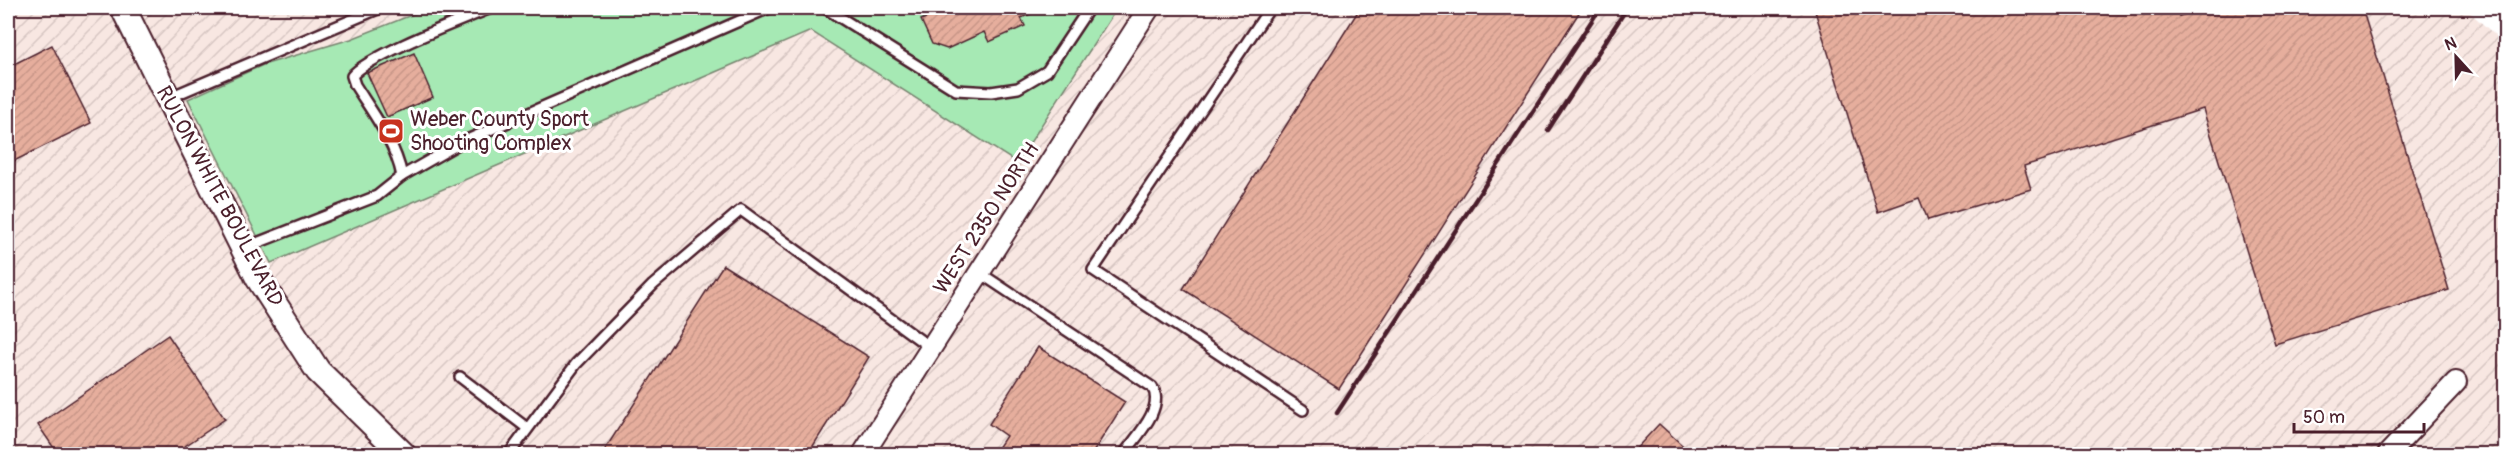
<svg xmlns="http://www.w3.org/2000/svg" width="2513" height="462" font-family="Pangolin,sans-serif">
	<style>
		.industrial { fill: url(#industrial-furrows) }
		.grass { fill: #a6e9b4; stroke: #788470; stroke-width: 1.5 }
		.building { fill: url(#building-hatch); stroke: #4a1f2b; stroke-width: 1.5 }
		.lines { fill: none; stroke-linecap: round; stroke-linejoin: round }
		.service-casing { stroke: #4a1f2b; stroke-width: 14 }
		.minor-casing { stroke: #4a1f2b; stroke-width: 24 }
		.tertiary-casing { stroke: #4a1f2b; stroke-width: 28 }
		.service { stroke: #fff; stroke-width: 9 }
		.minor { stroke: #fff; stroke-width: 20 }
		.tertiary { stroke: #fff; stroke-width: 24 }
		.rail { stroke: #4a1f2b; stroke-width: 4.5 }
		.labels { text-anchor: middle; stroke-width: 6; stroke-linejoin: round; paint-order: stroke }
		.poi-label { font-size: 21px; fill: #4a1f2b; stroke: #fff; text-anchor: start }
		.street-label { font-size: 21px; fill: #4a1f2b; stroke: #fff }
	</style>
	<defs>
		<pattern id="industrial-furrows" width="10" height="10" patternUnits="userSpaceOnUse" patternTransform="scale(1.5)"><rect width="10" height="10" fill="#f8e7e2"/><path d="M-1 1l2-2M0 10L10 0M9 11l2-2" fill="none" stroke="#d6c6c2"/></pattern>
		<pattern id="building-hatch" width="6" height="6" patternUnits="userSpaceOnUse" patternTransform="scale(1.5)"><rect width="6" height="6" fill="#e6ae9d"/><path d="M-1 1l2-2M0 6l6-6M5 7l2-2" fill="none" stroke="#c79587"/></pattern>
	</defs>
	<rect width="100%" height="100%" fill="#fff"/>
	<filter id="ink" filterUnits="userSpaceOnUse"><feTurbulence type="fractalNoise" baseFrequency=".0167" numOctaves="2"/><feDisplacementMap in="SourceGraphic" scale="12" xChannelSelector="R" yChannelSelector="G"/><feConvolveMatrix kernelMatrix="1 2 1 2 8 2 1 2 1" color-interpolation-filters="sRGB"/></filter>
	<g filter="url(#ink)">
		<!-- industrial -->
		<path class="industrial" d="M8 8H2465L2505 44V454H8Z"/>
		<!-- grass -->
		<path class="grass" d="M429 8H1117L1017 163 811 31 271 263 188 99 263 65 351 39Z"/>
		<!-- building -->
		<g class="building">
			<path d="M949 8H1045L1021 18 1025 26 989 42 984 32 947 49 932 44 921 20Z"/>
			<path d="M1360 8H1582L1339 389 1183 289Z"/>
			<path d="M1814 8H2176L2179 16 2208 8H2362L2449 290 2275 344 2203 109 2024 166 2031 189 1928 220 1919 198 1878 212Z"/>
			<path d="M52 45 91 123 8 164V67Z"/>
			<path d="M414 53 433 97 387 117 367 73Z"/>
			<path d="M723 265 869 357 808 454H602Z"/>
			<path d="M168 335 225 419 173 454H58L38 425Z"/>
			<path d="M1038 347 1125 402 1092 454H994L1006 436 989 424Z"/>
			<path d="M1659 424 1692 454H1631Z"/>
		</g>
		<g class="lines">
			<!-- service casing -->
			<g class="service-casing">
				<g id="service">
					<path d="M825 8 956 90 991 92 1018 88 1047 71 1089 8"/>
					<path d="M1270 8 1093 270 1303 410"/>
					<path d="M168 98 380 8"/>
					<path d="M402 176 460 143 769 8"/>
					<path d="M244 248 377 196 402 176C395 142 374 115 355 85L352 76C367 56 462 20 491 8"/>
					<path d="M980 273 1152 387C1166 407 1135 438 1124 454"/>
					<path d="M460 377 527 428"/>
					<path d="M509 454 576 364 653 285 741 210 931 348"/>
				</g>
			</g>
			<!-- minor casing -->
			<g class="minor-casing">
				<g id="minor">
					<path d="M863 454 1149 8"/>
					<path d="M2388 454 2456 382"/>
				</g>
			</g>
			<!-- tertiary casing -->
			<g class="tertiary-casing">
				<path id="tertiary" d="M123 8 258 278 318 371 403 454"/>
			</g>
			<!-- service -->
			<use href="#service" class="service"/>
			<!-- minor -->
			<use href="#minor" class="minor"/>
			<!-- tertiary -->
			<use href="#tertiary" class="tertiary"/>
			<!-- rail -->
			<g class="rail">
				<path d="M2494 8 2506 17"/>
				<path d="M1548 130 1627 8"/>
				<path d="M1337 413 1600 8"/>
			</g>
		</g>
	</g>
	<!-- icons -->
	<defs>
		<g id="stadium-square" transform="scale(1.35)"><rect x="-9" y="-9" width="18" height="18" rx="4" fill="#c8321e" stroke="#fff"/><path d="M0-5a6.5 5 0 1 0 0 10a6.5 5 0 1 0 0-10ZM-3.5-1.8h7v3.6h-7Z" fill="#fff"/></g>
	</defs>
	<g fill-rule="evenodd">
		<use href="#stadium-square" x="391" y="131"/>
	</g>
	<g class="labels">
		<!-- poi labels -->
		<g class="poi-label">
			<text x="410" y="126">Weber County Sport<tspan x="410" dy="24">Shooting Complex</tspan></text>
		</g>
		<!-- street labels -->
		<g class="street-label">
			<text transform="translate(220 196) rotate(62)" y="7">RULON WHITE BOULEVARD</text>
			<text transform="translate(986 218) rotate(-57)" y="7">WEST 2350 NORTH</text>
		</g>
	</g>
	<!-- margin -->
	<rect width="2513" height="462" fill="none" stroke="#fff" stroke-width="30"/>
	<rect x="15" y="15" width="2483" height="432" fill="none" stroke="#4a1f2b" stroke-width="2" filter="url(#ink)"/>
	<!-- north arrow -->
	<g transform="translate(2456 57) rotate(338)" stroke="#ffffff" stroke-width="4.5" paint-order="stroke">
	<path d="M0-4.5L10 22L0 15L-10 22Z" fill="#4a1f2b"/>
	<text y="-9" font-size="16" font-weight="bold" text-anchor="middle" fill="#4a1f2b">N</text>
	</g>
	<!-- scale -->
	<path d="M2294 423v9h130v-9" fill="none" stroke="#4a1f2b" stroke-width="3"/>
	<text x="2303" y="423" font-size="18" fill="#4a1f2b" stroke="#ffffff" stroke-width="4.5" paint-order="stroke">50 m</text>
</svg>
